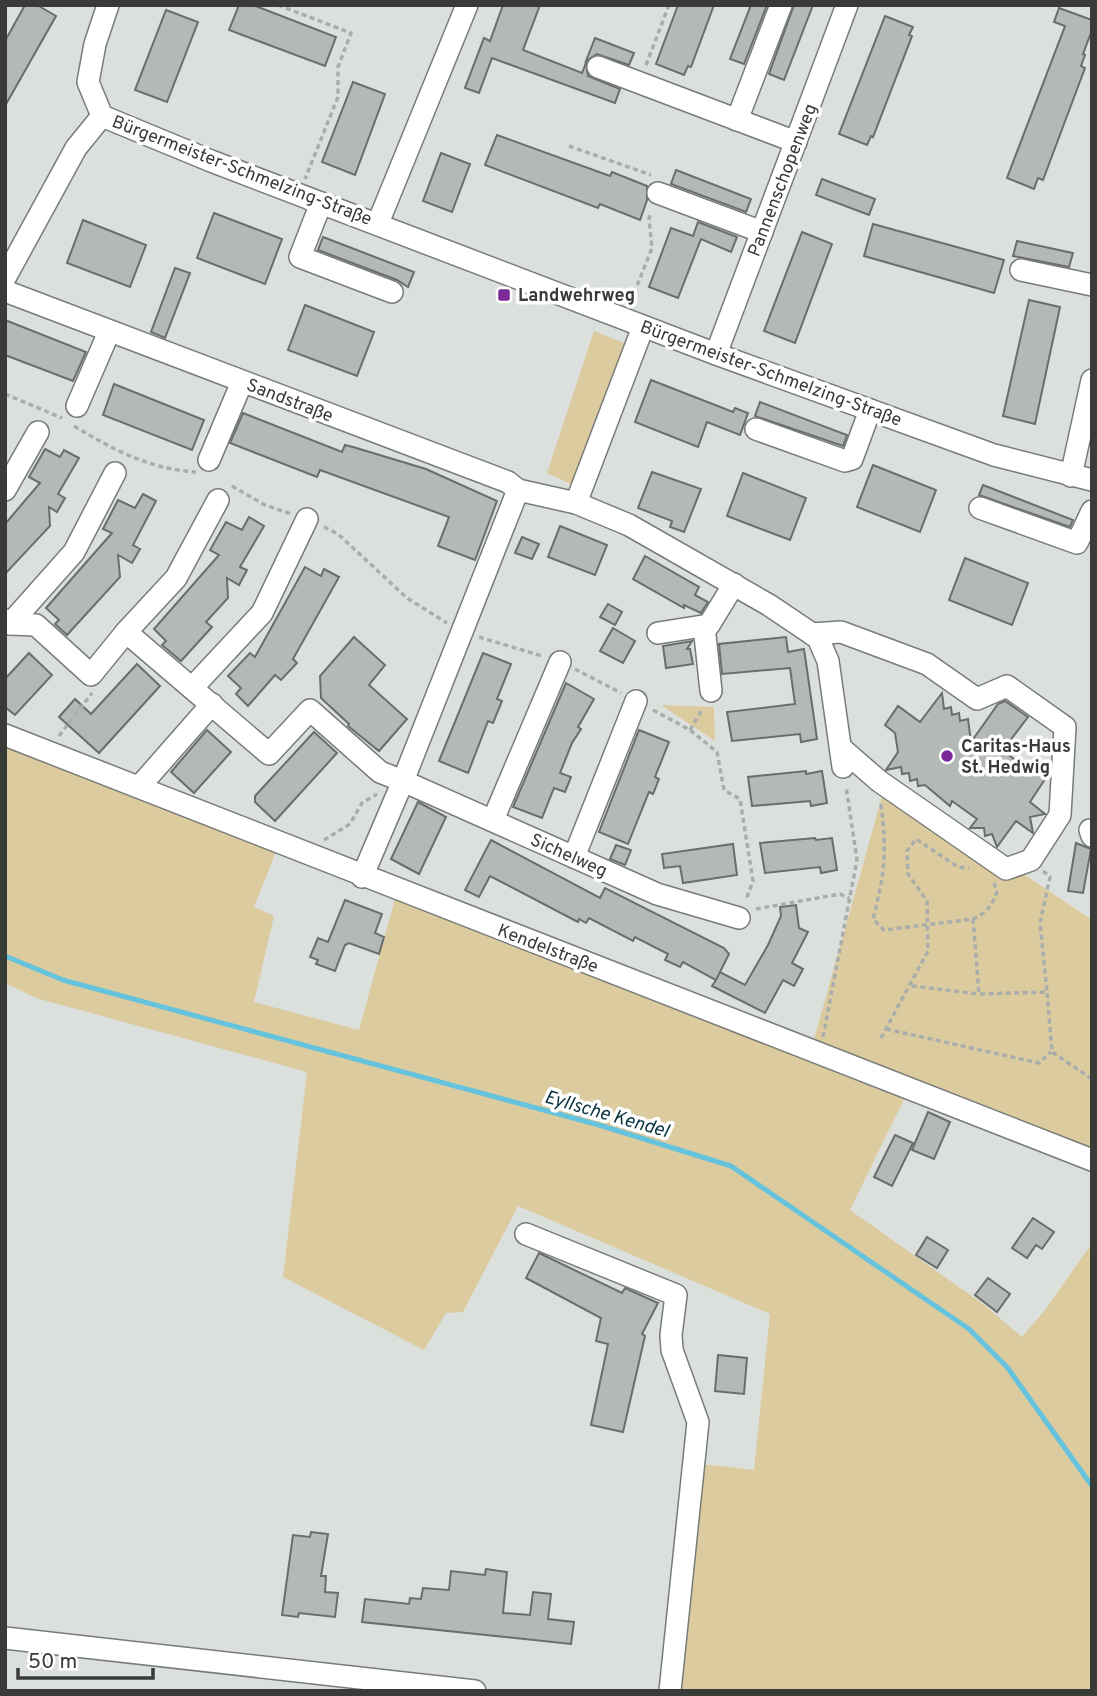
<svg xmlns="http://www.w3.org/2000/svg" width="1097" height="1696" font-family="Overpass,sans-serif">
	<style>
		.green { fill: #dccb9f }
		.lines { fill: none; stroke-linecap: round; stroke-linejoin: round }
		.stream { stroke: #66c3dd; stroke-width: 5 }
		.building { fill: #b4b9b8; stroke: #696e6d; stroke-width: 2 }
		.minor-casing { stroke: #787c79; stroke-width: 24 }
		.path { stroke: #aaaeab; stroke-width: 3.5; stroke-dasharray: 5 3.5; stroke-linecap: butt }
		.minor { stroke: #fff; stroke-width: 21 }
		.poi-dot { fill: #7c2898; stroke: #fff; stroke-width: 2.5 }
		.labels { text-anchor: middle; stroke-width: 7; stroke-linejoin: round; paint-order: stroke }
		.street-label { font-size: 18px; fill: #393b39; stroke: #fff }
		.poi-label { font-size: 18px; font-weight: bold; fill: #393b39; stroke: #fff; text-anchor: start }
		.water-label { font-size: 19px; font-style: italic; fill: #083540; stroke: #fff }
	</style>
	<rect width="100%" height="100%" fill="#dce0dd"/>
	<!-- green -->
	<g class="green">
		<path d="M594 331 624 343 575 486 547 473Z"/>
		<path d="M661 705 714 707 715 741Z"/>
		<path d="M5 741 277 849 254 907 274 916 254 1002 359 1030 396 895 906 1095 850 1210 983 1304 1022 1337 1045 1310 1092 1243V1691H674L702 1464 754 1470 770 1314 518 1206 463 1312 446 1313 424 1350 283 1277 307 1072 36 998 5 983Z"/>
		<path d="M886 782 1092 920V1152L813 1043Z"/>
	</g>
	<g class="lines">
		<!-- stream -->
		<path class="stream" d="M5 956 63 980 599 1125 731 1166 969 1329 1007 1367 1092 1486"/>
	</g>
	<!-- building -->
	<g class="building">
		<path d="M25 5H37L56 16 5 106V41Z"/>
		<path d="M239 5H253L336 37 325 66 229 30Z"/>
		<path d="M503 5H540L523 50 582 73 586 63 588 76 620 89 615 103 492 58 479 93 465 88 484 38 490 41Z"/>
		<path d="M678 5H714L691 67 688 66 684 75 656 64Z"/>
		<path d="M751 5H767L744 64 730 59Z"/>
		<path d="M794 5H813L784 80 769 74Z"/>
		<path d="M1059 8 1092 20V30L1083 54 1085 55 1081 66 1085 68 1043 180 1038 178 1034 189 1007 178 1065 26 1054 22Z"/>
		<path d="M166 10 198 22 167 102 135 90Z"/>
		<path d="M885 16 913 27 909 35 912 36 873 137 871 136 867 145 839 134Z"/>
		<path d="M595 38 634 53 629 65 597 54 586 61Z"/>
		<path d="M353 82 385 94 355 175 322 162Z"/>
		<path d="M497 135 610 176 612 172 647 186V200L640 220 600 204 598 208 485 165Z"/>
		<path d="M441 153 470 164 452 212 423 201Z"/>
		<path d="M676 170 751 199 746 212 671 184Z"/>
		<path d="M822 179 875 199 869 215 816 195Z"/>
		<path d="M214 213 282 239 265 284 197 258Z"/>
		<path d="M83 220 146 245 130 287 67 263Z"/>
		<path d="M698 222 737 237 731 252 701 239 678 298 649 287 671 228 693 236Z"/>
		<path d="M873 224 1004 260 994 293 864 256Z"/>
		<path d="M802 232 832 244 795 343 764 331Z"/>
		<path d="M323 237 414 272 408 287 397 280 318 250Z"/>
		<path d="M1017 241 1073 253 1069 267 1013 256Z"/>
		<path d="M175 268 190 273 165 338 151 332Z"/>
		<path d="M1029 300 1060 307 1035 424 1003 416Z"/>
		<path d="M305 305 374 332 357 376 288 350Z"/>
		<path d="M5 320 86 352 73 381 5 355Z"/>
		<path d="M651 380 733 412 735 408 748 413 740 435 707 422 698 447 635 422Z"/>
		<path d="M114 384 204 420 192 450 103 415Z"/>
		<path d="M760 402 847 435 843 446 755 416Z"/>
		<path d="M243 413 342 452 345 445 353 447 426 469 497 501 475 560 438 546 449 517 320 470 317 477 230 443Z"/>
		<path d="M45 449 60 457 64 450 79 458 58 494 65 498 57 512 49 507 50 526 5 574V524L40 483 29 477Z"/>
		<path d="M873 465 936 490 920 532 857 507Z"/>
		<path d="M652 472 701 489 684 532 670 527 672 521 638 508Z"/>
		<path d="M743 473 806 498 790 540 727 516Z"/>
		<path d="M983 485 1073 520 1070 527 979 495Z"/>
		<path d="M143 494 156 501 133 545 140 549 132 563 118 555 120 577 67 635 55 624 59 620 46 608 112 533 103 529 118 500 135 508Z"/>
		<path d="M249 517 264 526 240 567 247 570 239 585 227 578 228 598 206 622 212 627 181 661 162 645 166 641 154 629 219 555 210 550 226 522 242 530Z"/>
		<path d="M560 526 607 545 595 575 548 557Z"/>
		<path d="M522 537 539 544 532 559 515 553Z"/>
		<path d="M645 556 699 587 695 595 708 602 701 613 684 605V608L633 579Z"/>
		<path d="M965 558 1028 583 1012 625 949 600Z"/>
		<path d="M305 567 321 576 324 569 339 577 293 659 297 663 281 680 275 675 248 706 236 694 241 688 228 676 250 653 255 657Z"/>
		<path d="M608 604 622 612 615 625 600 617Z"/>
		<path d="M613 628 635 641 623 663 600 651Z"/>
		<path d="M354 637 385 665 369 685 407 719 379 751 348 726 349 724 321 698 320 676Z"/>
		<path d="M786 637 788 652 804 649 817 739 801 742 800 734 732 741 727 712 795 704 790 668 722 674 719 644Z"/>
		<path d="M692 641 687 649H690L693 664 666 668 663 646Z"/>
		<path d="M29 653 52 675 15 715 5 707V679Z"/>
		<path d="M483 653 511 664 497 699 502 701 493 723 488 721 468 773 439 761Z"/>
		<path d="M137 664 160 686 99 753 59 717 75 699 91 714Z"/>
		<path d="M566 683 594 699 578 727 581 729 572 743 560 773 571 777 565 792 554 788 542 818 513 807Z"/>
		<path d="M942 693 944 709 951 707 952 715 959 713 960 721 968 719 971 742 998 704 1005 701 1028 717 1003 750 1020 764 1027 763V770L1035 768 1036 776 1049 773 1030 802 1045 814 1030 817 1033 833 1016 821 997 847 992 834 985 836 984 828H970L977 819 952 801 950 806 925 785 918 786 917 779 910 781 909 773 902 774 901 767 886 770 898 752 895 733 885 725 898 706 920 722Z"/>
		<path d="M207 730 231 752 194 793 171 772Z"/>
		<path d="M639 730 669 742 655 777 659 779 653 794 649 792 628 844 599 832Z"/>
		<path d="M314 732 337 753 275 821 255 802V796Z"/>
		<path d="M806 771V774L822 771 827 803 811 806 810 801 752 806 748 777Z"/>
		<path d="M418 802 446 817 419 874 391 859Z"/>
		<path d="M815 838 816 840 832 838 837 870 821 873 820 867 765 873 760 843Z"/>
		<path d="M491 840 600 898 605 888 724 948 729 954 716 980 720 972 745 985 768 945 781 916 780 907 796 905 799 928 808 932 792 963 803 969 794 986 783 980 765 1013 712 986 716 980 683 962 680 967 665 960 668 954 635 937 633 941 589 918 586 923 579 919 578 922 490 876 479 897 465 890Z"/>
		<path d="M1076 843 1091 849 1083 893 1068 891Z"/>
		<path d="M733 844 737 875 683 883 680 866 664 868 662 854Z"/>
		<path d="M616 845 631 850 625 865 610 859Z"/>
		<path d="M345 900 382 914 375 933 384 937 379 954 349 943 345 945 335 971 316 964 318 960 310 957 318 938 328 942Z"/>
		<path d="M928 1112 950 1122 934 1159 912 1150Z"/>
		<path d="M895 1135 913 1143 892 1186 874 1177Z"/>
		<path d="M1033 1218 1054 1232 1042 1249 1036 1245 1027 1258 1012 1248Z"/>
		<path d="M927 1237 948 1250 937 1268 916 1255Z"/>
		<path d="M539 1253 622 1293 625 1288 658 1303 642 1334 645 1336 623 1432 591 1425 608 1344 596 1341 601 1318 526 1278Z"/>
		<path d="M988 1278 1010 1294 997 1312 975 1295Z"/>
		<path d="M718 1355 747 1358 744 1394 715 1391Z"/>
		<path d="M311 1532 328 1534 321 1576H326L325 1592 338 1593 335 1617 299 1613 298 1617 282 1615 293 1535 310 1537Z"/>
		<path d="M486 1569 507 1572 503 1613 530 1615 533 1592 551 1594 548 1619 574 1622 571 1644 362 1622 365 1599 409 1604 410 1598 421 1599 423 1588 449 1590 451 1571 485 1575Z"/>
	</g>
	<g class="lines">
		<!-- minor casing -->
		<g class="minor-casing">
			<g id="minor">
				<path d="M598 67 796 142"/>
				<path d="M102 116 211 161 716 354 994 455 1092 480"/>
				<path d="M102 116 88 82 95 44 108 5"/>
				<path d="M737 120 781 5"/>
				<path d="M658 193 762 232"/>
				<path d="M321 203 300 257 392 292"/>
				<path d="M378 223 467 5"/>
				<path d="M1021 270 1092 285"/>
				<path d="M5 278 76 148 102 116"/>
				<path d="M5 291 508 482 518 490 576 503 629 525 769 605 818 638 828 661 843 767"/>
				<path d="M716 354 847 5"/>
				<path d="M77 406 109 332"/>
				<path d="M756 429 845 461 852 459 870 410"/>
				<path d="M209 460 242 382"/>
				<path d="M1071 476 1092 380"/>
				<path d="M5 490 38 432"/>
				<path d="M576 503 643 327"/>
				<path d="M980 508 1077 543 1092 511"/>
				<path d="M5 620 10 624 36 625 91 675 126 632 269 754 310 710 380 772 403 781 518 490"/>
				<path d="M10 624 74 552 115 473"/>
				<path d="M704 626 711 691"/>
				<path d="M126 632 176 578 218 500"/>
				<path d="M658 633 709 625 734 584"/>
				<path d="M812 634 841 632 927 664 977 699 1007 686 1065 727 1060 815 1031 860 1006 869 879 781 841 748"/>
				<path d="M192 688 262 613 307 519"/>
				<path d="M5 735 1092 1160"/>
				<path d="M139 787 212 704"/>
				<path d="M493 820 560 662"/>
				<path d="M1090 830 1092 836"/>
				<path d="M574 857 636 701"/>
				<path d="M362 877 403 781 657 894 739 918"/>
				<path d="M526 1234 676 1295 671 1335 672 1350 698 1422 670 1691"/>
				<path d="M5 1638 475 1691"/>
			</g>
		</g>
		<!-- path -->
		<g class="path">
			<path d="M278 5 351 33 338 67V97L305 179"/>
			<path d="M646 65 669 5"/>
			<path d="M569 146 651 175"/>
			<path d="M631 301 652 248 649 219 651 212"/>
			<path d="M5 394 62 418"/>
			<path d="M74 426C114 450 149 469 196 472"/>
			<path d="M232 486 265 505 291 514"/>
			<path d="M324 527 338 534 407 598 447 623"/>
			<path d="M479 637 542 656"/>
			<path d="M575 669 621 693"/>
			<path d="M653 710 690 730 717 752 724 790 740 799 753 881 746 900"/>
			<path d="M690 730 703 708"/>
			<path d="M59 736 92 693"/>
			<path d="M881 804C887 851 885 873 873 919L884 930 973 919C987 913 992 905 997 892L994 883"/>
			<path d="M324 840 350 824 362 803 377 794"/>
			<path d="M1043 871 1050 877 1040 923 1047 992"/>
			<path d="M756 909 840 894 849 898"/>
			<path d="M973 919 979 994 1047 992 1052 1052 1092 1079"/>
			<path d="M912 986 979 994"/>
			<path d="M886 1029 1039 1063 1051 1052"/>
			<path d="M823 1037 857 860 846 786"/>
			<path d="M881 1038 928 951 927 901 908 874 907 851 916 839 958 867 969 868"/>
		</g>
		<!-- minor -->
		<use href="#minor" class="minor"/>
	</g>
	<!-- markers -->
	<g class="poi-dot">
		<rect x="497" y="288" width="14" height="14" rx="3.5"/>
		<circle cx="947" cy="756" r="7"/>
	</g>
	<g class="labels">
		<!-- street labels -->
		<g class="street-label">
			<text transform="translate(242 170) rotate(21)" y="6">Bürgermeister-Schmelzing-Straße</text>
			<text transform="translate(782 180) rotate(-69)" y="6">Pannenschopenweg</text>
			<text transform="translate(771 373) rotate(20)" y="6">Bürgermeister-Schmelzing-Straße</text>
			<text transform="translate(290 400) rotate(21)" y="6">Sandstraße</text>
			<text transform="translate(569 855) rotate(24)" y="6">Sichelweg</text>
			<text transform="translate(548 948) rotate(21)" y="6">Kendelstraße</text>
		</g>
		<!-- poi labels -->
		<g class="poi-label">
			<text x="518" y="301">Landwehrweg</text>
			<text x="961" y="752">Caritas-Haus<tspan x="961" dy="21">St. Hedwig</tspan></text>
		</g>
		<!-- water labels -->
		<g class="water-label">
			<text transform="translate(607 1113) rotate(16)" y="7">Eyllsche Kendel</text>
		</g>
	</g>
	<!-- border -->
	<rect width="1097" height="1696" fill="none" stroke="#393b39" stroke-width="14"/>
	<!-- scale -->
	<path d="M18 1668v10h135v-10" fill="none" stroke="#393b39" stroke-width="3.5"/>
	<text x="28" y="1668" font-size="21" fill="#393b39" stroke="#ffffff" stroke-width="5" paint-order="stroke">50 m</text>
</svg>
